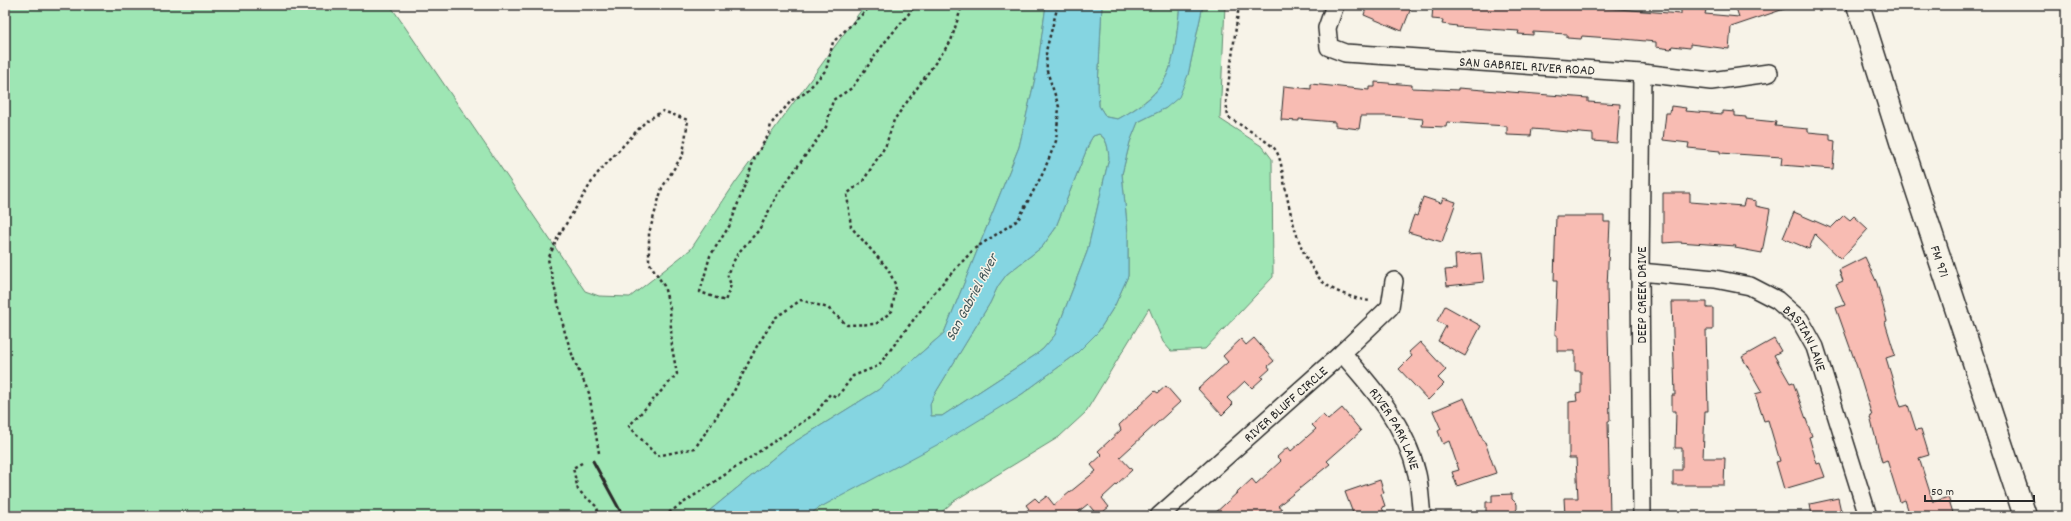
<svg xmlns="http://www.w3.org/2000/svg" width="2071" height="521" font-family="Dekko,sans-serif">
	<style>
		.green { fill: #9ee6b4; stroke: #648870 }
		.water { fill: #85d5e1; stroke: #619198; fill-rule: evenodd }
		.building { fill: #f8bcb3; stroke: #2b2b2b }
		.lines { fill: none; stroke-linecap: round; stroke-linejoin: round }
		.minor-casing { stroke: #2b2b2b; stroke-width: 20 }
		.secondary-casing { stroke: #2b2b2b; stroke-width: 25 }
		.path { stroke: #2b2b2b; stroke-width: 2.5; stroke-dasharray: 3 3; stroke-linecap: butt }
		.minor { stroke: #f7f3e8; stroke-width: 17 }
		.secondary { stroke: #f7f3e8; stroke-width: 22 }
		.rail { stroke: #2b2b2b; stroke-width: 3 }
		.labels { text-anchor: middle; stroke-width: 3; stroke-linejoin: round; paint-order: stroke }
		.street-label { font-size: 14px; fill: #2b2b2b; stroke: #f7f3e8 }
		.water-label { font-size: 15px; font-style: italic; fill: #425658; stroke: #f7f3e8 }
	</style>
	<rect width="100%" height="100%" fill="#f7f3e8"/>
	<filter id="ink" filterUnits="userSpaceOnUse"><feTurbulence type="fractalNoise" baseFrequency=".025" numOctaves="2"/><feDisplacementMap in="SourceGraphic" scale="8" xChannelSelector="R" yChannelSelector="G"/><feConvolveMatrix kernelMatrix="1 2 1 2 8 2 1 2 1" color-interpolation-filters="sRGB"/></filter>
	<g filter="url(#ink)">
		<!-- green -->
		<g class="green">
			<path d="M5 5H390L585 291 599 296 630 297 691 249 735 183 865 5H1046L1037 70 1019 147 944 333 878 390 788 446 703 516H5Z"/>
			<path d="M1102 5H1180C1173 64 1176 87 1118 119L1106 117 1099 106 1098 86Z"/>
			<path d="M1203 5H1225L1220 119 1263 147 1272 159 1273 277 1205 349 1171 351 1163 342 1149 308 1085 413 1059 437 954 501 937 516H808L817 509 1022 394 1075 355 1098 332 1115 305 1128 276V234L1122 174 1130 142 1138 122 1166 108 1188 75Z"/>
			<path d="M1099 134C1108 140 1108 149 1109 158L1087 252 1055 335 1043 349 1034 356 942 416H930V404L933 397 990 303 998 286 1007 274 1042 247 1055 229 1090 141 1093 136Z"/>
		</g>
		<!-- water -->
		<path class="water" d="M1046 5H1102L1098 86 1099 106 1106 117 1118 119C1176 88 1173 64 1180 5H1203L1188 75 1179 97 1166 108 1138 122 1130 142 1122 174 1128 234V276L1115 305 1098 332 1075 355 1022 394 948 439 817 509 808 516H703L788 446 878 390 944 333 1019 147 1037 70ZM1099 134C1108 139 1108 149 1109 158L1087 252 1055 335 1043 349 1034 356 942 416H931L930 404 933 397 990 303 998 286 1007 274 1042 247 1055 229 1090 141 1093 136Z"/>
		<!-- building -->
		<g class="building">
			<path d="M1367 5H1403L1411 8 1402 31 1364 15Z"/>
			<path d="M1433 5H1594L1593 7 1681 14V8L1706 10 1705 14 1739 17 1735 5H1790V7L1731 27 1729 49 1690 44V48L1672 46 1671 49 1656 47V42L1624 39 1582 36 1581 39 1567 38V34L1533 32V35L1518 34 1519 31 1456 27 1457 26 1442 24 1443 20 1432 19Z"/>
			<path d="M1375 82 1412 85V88L1458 90V88L1588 98V102L1620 104 1617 143 1593 141V134L1532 129 1531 136 1507 135V126L1474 124 1447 122 1446 127 1422 126 1423 119 1388 116H1361L1359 129 1335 126V122L1299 119V121L1281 120 1284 86 1311 89V84L1369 90V87H1375Z"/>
			<path d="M1671 106 1686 108 1685 111 1723 114V111L1735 112V116L1746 117V119L1776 122 1775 126 1808 129V132L1830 134V140L1835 141 1833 169 1781 165 1782 157 1720 153V151L1688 148 1689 143 1663 140 1666 113H1670Z"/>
			<path d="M1663 193H1690V202L1743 206 1745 199 1756 201V206L1770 209 1762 253 1735 248 1736 246 1678 242 1663 243Z"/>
			<path d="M1423 197 1441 203 1443 198 1456 202 1442 242 1408 232 1414 215 1417 216Z"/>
			<path d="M1794 212 1831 228 1844 215 1850 220 1854 216 1868 229 1841 259 1815 234 1809 249 1783 238Z"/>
			<path d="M1556 216H1604V222H1610L1607 287 1610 421H1608L1610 516H1565L1564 498H1578L1576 458H1569V402L1577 401 1576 394 1581 393V371H1575V351H1557V335H1555L1557 281H1554Z"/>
			<path d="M1481 253 1484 282 1447 286 1445 270 1456 269 1455 255Z"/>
			<path d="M1865 257 1877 283 1887 321 1885 322 1895 355 1886 358 1901 407 1908 405 1916 430 1921 429 1929 455 1919 458 1933 502 1948 497 1954 516H1910L1905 500 1900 502 1887 460 1882 462 1870 417 1872 416 1857 367 1836 308 1845 305 1836 284 1843 281 1839 270Z"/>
			<path d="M1672 302H1707V308H1713V330H1706L1708 411H1705L1703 458H1725L1724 485H1673V470H1682V448H1675L1676 411H1672V395H1675Z"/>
			<path d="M1445 306 1481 326 1465 356 1438 341 1446 326 1437 321Z"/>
			<path d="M1254 338 1274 361 1268 366 1270 369 1261 377 1263 378 1252 388 1245 381 1227 398 1233 404 1222 415 1198 389 1228 362 1223 356 1241 339 1246 345Z"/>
			<path d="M1774 339 1781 351 1774 355 1790 383 1793 382 1812 436 1809 437 1817 464 1820 463 1825 477 1784 489 1776 462 1780 461 1768 420 1764 421 1755 394 1762 392 1742 357Z"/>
			<path d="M1420 342 1446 370 1438 378 1444 384 1428 400 1399 369 1412 356 1409 352Z"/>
			<path d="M1166 386 1180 402 1120 457 1132 470 1102 498 1109 507 1098 516 1088 504 1073 516H1019L1029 509 1026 505 1035 498 1039 502 1047 496 1054 505 1096 471 1091 465 1102 455 1098 451 1121 430 1119 425 1155 391 1158 393Z"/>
			<path d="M1464 398 1484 442H1485L1496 473 1457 486 1452 472 1459 470 1449 441 1443 444 1438 431 1441 429 1433 411Z"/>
			<path d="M1342 408 1361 431 1327 461 1330 464 1278 506 1282 509 1274 516H1212L1252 479 1256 484 1281 461 1277 457 1288 447 1291 451 1316 429 1312 425 1323 415 1328 420Z"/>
			<path d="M1380 480 1384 493 1381 494 1385 506 1382 507 1385 516H1354L1345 492Z"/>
			<path d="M1512 494V499L1517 504V509L1510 516H1486V502H1492V495Z"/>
			<path d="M1838 498 1842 516H1812L1810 504Z"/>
		</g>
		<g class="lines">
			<!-- minor casing -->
			<g class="minor-casing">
				<g id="minor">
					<path id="s1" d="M1335 5 1327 28 1329 47 1345 53 1642 73 1711 81 1769 73"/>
					<path id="s2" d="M1640 272 1715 279 1750 286 1777 300 1800 320 1815 347 1868 516"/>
					<path id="s3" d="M1342 353C1374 389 1406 426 1417 474 1420 487 1420 502 1422 516"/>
					<path id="s4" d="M1159 516 1342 353 1390 307 1394 281"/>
					<path d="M1642 516 1640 272 1642 73"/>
				</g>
			</g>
			<!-- secondary casing -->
			<g class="secondary-casing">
				<g id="secondary">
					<path id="s5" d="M1858 5 1902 145 2025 516"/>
				</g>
			</g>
			<!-- path -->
			<g class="path">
				<path d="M872 5 833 42 826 70 805 93 792 100 771 124 769 134 755 157 730 225 710 256 700 292 725 301 731 285 727 274 738 253 759 230 777 195 826 127 833 100 852 88 885 42 916 5"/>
				<path d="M1239 5 1226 101 1228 117C1240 125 1265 139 1274 148 1282 157 1282 175 1285 186 1291 218 1299 253 1320 279 1330 291 1355 299 1370 301"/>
				<path d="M599 453 589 393 574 360 565 333 548 259 558 237 596 175 646 121 663 111 688 120 683 154 662 188 649 233V262L664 286 670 309 672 348 677 374 629 426 657 456 695 448 734 391 757 346 775 318 801 300 828 308 847 325 876 324 892 311 896 286 888 269 851 227 847 194 863 181 886 145 894 120 951 41 962 5"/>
				<path d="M582 463 573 468 578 490 597 507 599 516"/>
				<path d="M664 516 816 413 830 394 837 397 853 376 878 366 937 289 974 249 1018 220 1043 173 1056 141 1059 107 1047 71 1046 51 1058 5"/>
			</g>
			<!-- minor -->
			<use href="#minor" class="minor"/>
			<!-- secondary -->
			<use href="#secondary" class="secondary"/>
			<!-- rail -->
			<path class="rail" d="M593 461 623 516"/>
		</g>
	</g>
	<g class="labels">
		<!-- street labels -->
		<g class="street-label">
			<text dy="5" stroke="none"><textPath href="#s1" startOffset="243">SAN GABRIEL RIVER ROAD</textPath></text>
			<text dy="5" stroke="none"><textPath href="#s5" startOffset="269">FM 971</textPath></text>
			<text transform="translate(1641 295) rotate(-90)" y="5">DEEP CREEK DRIVE</text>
			<text dy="5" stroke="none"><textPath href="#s2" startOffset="190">BASTIAN LANE</textPath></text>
			<text dy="5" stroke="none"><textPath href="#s4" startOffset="169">RIVER BLUFF CIRCLE</textPath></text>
			<text dy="5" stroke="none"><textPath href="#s3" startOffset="93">RIVER PARK LANE</textPath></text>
		</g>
		<!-- water labels -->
		<g class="water-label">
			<text transform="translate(971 297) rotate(-62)" y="5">San Gabriel River</text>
		</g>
	</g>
	<!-- margin -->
	<rect width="2071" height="521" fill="none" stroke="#f7f3e8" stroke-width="20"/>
	<rect x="10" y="10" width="2051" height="501" fill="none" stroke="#2b2b2b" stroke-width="1.5" filter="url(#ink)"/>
	<!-- scale -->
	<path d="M1925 495v6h109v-6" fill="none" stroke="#2b2b2b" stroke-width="2"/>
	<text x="1931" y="495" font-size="12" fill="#2b2b2b" stroke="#f7f3e8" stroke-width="3" paint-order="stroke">50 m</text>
</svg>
